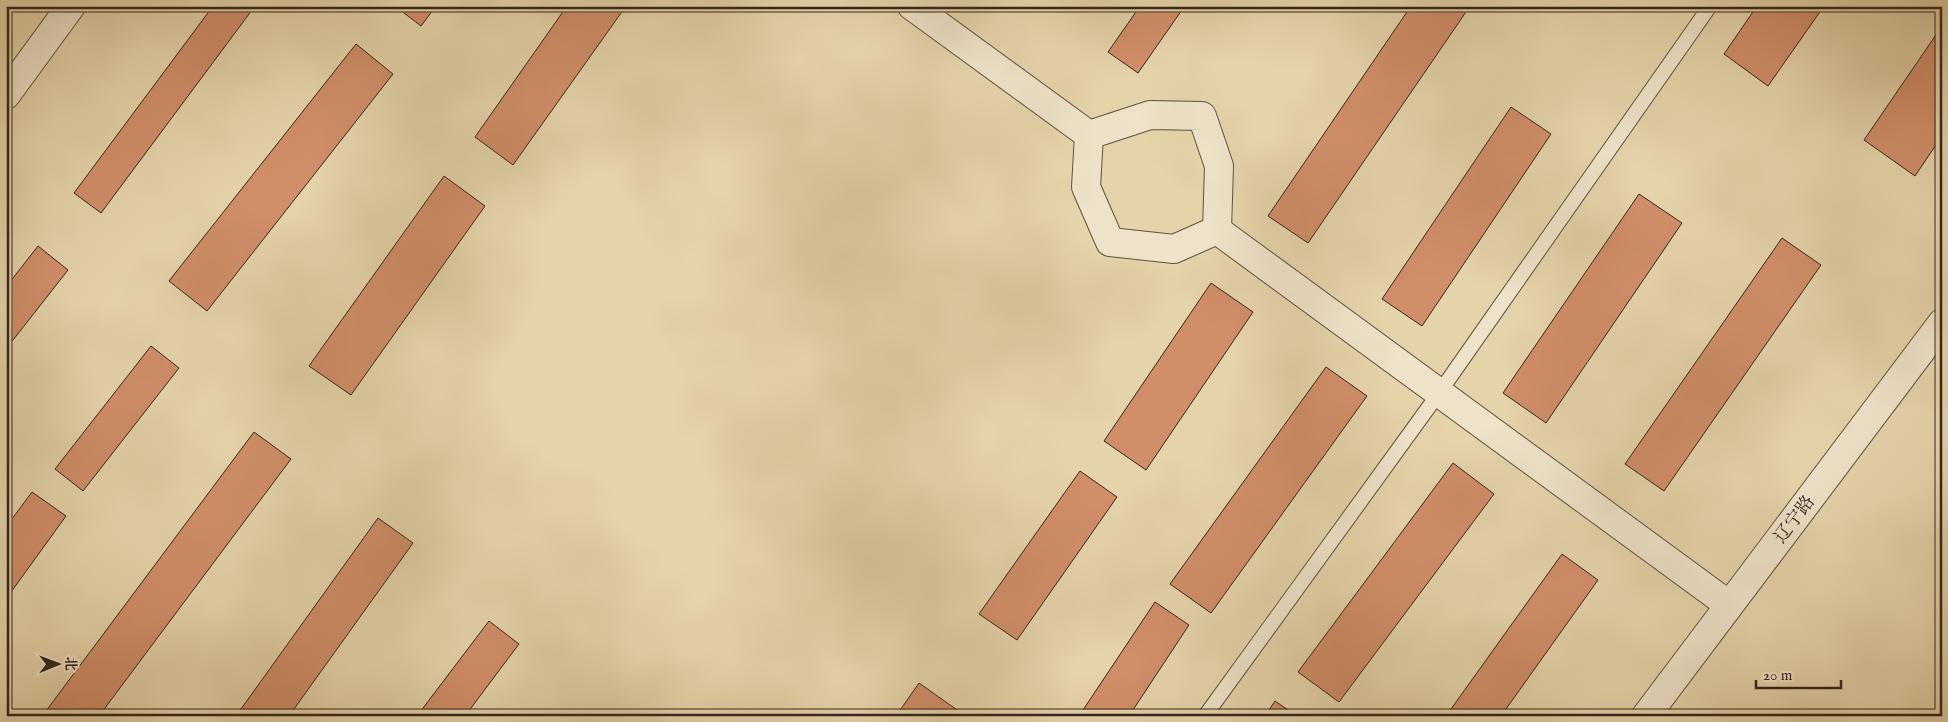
<svg xmlns="http://www.w3.org/2000/svg" width="1948" height="722" font-family="'IM FELL English','Noto Serif SC',serif">
	<style>
		.building { fill: #d08e69; stroke: #34261f }
		.lines { fill: none; stroke-linecap: round; stroke-linejoin: round }
		.service-casing { stroke: #605142; stroke-width: 16 }
		.minor-casing { stroke: #605142; stroke-width: 30 }
		.tertiary-casing { stroke: #605142; stroke-width: 30 }
		.service { stroke: #eee2c8; stroke-width: 14 }
		.minor { stroke: #eee2c8; stroke-width: 28 }
		.tertiary { stroke: #eee2c8; stroke-width: 28 }
		.labels { text-anchor: middle; stroke-width: 4; stroke-linejoin: round; paint-order: stroke }
		.street-label { font-size: 18px; fill: #34261f; stroke: #eee2c8 }
	</style>
	<rect width="100%" height="100%" fill="#e5d3aa"/>
	<filter id="stains"><feTurbulence type="fractalNoise" baseFrequency=".004" numOctaves="4"/><feColorMatrix values="0 0 0 0 .2 0 0 0 0 .09 0 0 0 0 .02 0 0 0 .5 -.17"/></filter>
	<radialGradient id="worn" r=".72"><stop offset=".6" stop-color="#630" stop-opacity="0"/><stop offset="1" stop-color="#630" stop-opacity=".3"/></radialGradient>
	<!-- building -->
	<g class="building">
		<path d="M213 6H255L101 213 74 193Z"/>
		<path d="M395 6H436L421 26Z"/>
		<path d="M567 6H626L513 165 475 137Z"/>
		<path d="M1140 6 1184 7 1138 73 1108 52Z"/>
		<path d="M1411 6H1470L1308 243 1268 216Z"/>
		<path d="M1757 6H1824L1768 86 1724 54Z"/>
		<path d="M1942 26V136L1915 176 1864 140Z"/>
		<path d="M356 44 393 74 207 311 169 281Z"/>
		<path d="M1511 107 1551 134 1422 326 1382 299Z"/>
		<path d="M444 176 485 206 351 395 309 366Z"/>
		<path d="M1639 194 1682 223 1546 423 1503 393Z"/>
		<path d="M1782 238 1821 265 1664 491 1625 464Z"/>
		<path d="M38 246 68 270 6 349V287Z"/>
		<path d="M1211 283 1253 312 1146 470 1104 441Z"/>
		<path d="M151 346 179 368 83 491 55 469Z"/>
		<path d="M1326 367 1367 396 1211 613 1170 584Z"/>
		<path d="M254 432 291 459 99 716 43 715Z"/>
		<path d="M1453 463 1494 494 1339 702 1298 672Z"/>
		<path d="M1080 471 1117 497 1017 640 979 614Z"/>
		<path d="M32 492 66 516 6 599V527Z"/>
		<path d="M378 518 413 543 289 716H236Z"/>
		<path d="M1562 554 1598 580 1501 716H1446Z"/>
		<path d="M1155 602 1189 625 1129 716H1079Z"/>
		<path d="M489 621 519 644 465 716H417Z"/>
		<path d="M919 683 960 712 958 716H896Z"/>
		<path d="M1275 701 1297 716H1265Z"/>
	</g>
	<g class="lines">
		<!-- service casing -->
		<g class="service-casing">
			<path id="service" d="M1205 716 1439 393 1710 6"/>
		</g>
		<!-- minor casing -->
		<g class="minor-casing">
			<g id="minor">
				<path d="M912 6 1089 135"/>
				<path d="M1150 115 1202 116 1219 166 1217 230 1174 249 1110 242 1086 187 1089 135Z"/>
				<path d="M1217 230 1729 605"/>
			</g>
		</g>
		<!-- tertiary casing -->
		<g class="tertiary-casing">
			<g id="tertiary">
				<path d="M6 95 71 6"/>
				<path d="M1646 716 1942 323"/>
			</g>
		</g>
		<!-- service -->
		<use href="#service" class="service"/>
		<!-- minor -->
		<use href="#minor" class="minor"/>
		<!-- tertiary -->
		<use href="#tertiary" class="tertiary"/>
	</g>
	<g class="labels">
		<!-- street labels -->
		<g class="street-label">
			<text transform="translate(1794 519) rotate(-53)" y="6">辽宁路</text>
		</g>
	</g>
	<!-- margin -->
	<rect width="1948" height="722" fill="none" stroke="#e5d3aa" stroke-width="25"/>
	<rect x="8" y="8" width="1933" height="707" fill="none" stroke="#34261f" stroke-width="2.5"/>
	<rect x="12" y="12" width="1923" height="697" fill="none" stroke="#34261f"/>
	<!-- north arrow -->
	<g transform="translate(58 664) rotate(89)" stroke="#eee2c8" stroke-width="4" paint-order="stroke">
	<path d="M0-4L9 19L0 12L-9 19Z" fill="#34261f"/>
	<text y="-8" font-size="14" font-weight="bold" text-anchor="middle" fill="#34261f">北</text>
	</g>
	<!-- scale -->
	<path d="M1756 680v8h85v-8" fill="none" stroke="#34261f" stroke-width="2.5"/>
	<text x="1763" y="680" font-size="15" fill="#34261f" stroke="#eee2c8" stroke-width="4" paint-order="stroke">20 m</text>
	<rect width="100%" height="100%" filter="url(#stains)"/>
	<rect width="100%" height="100%" fill="url(#worn)"/>
</svg>
